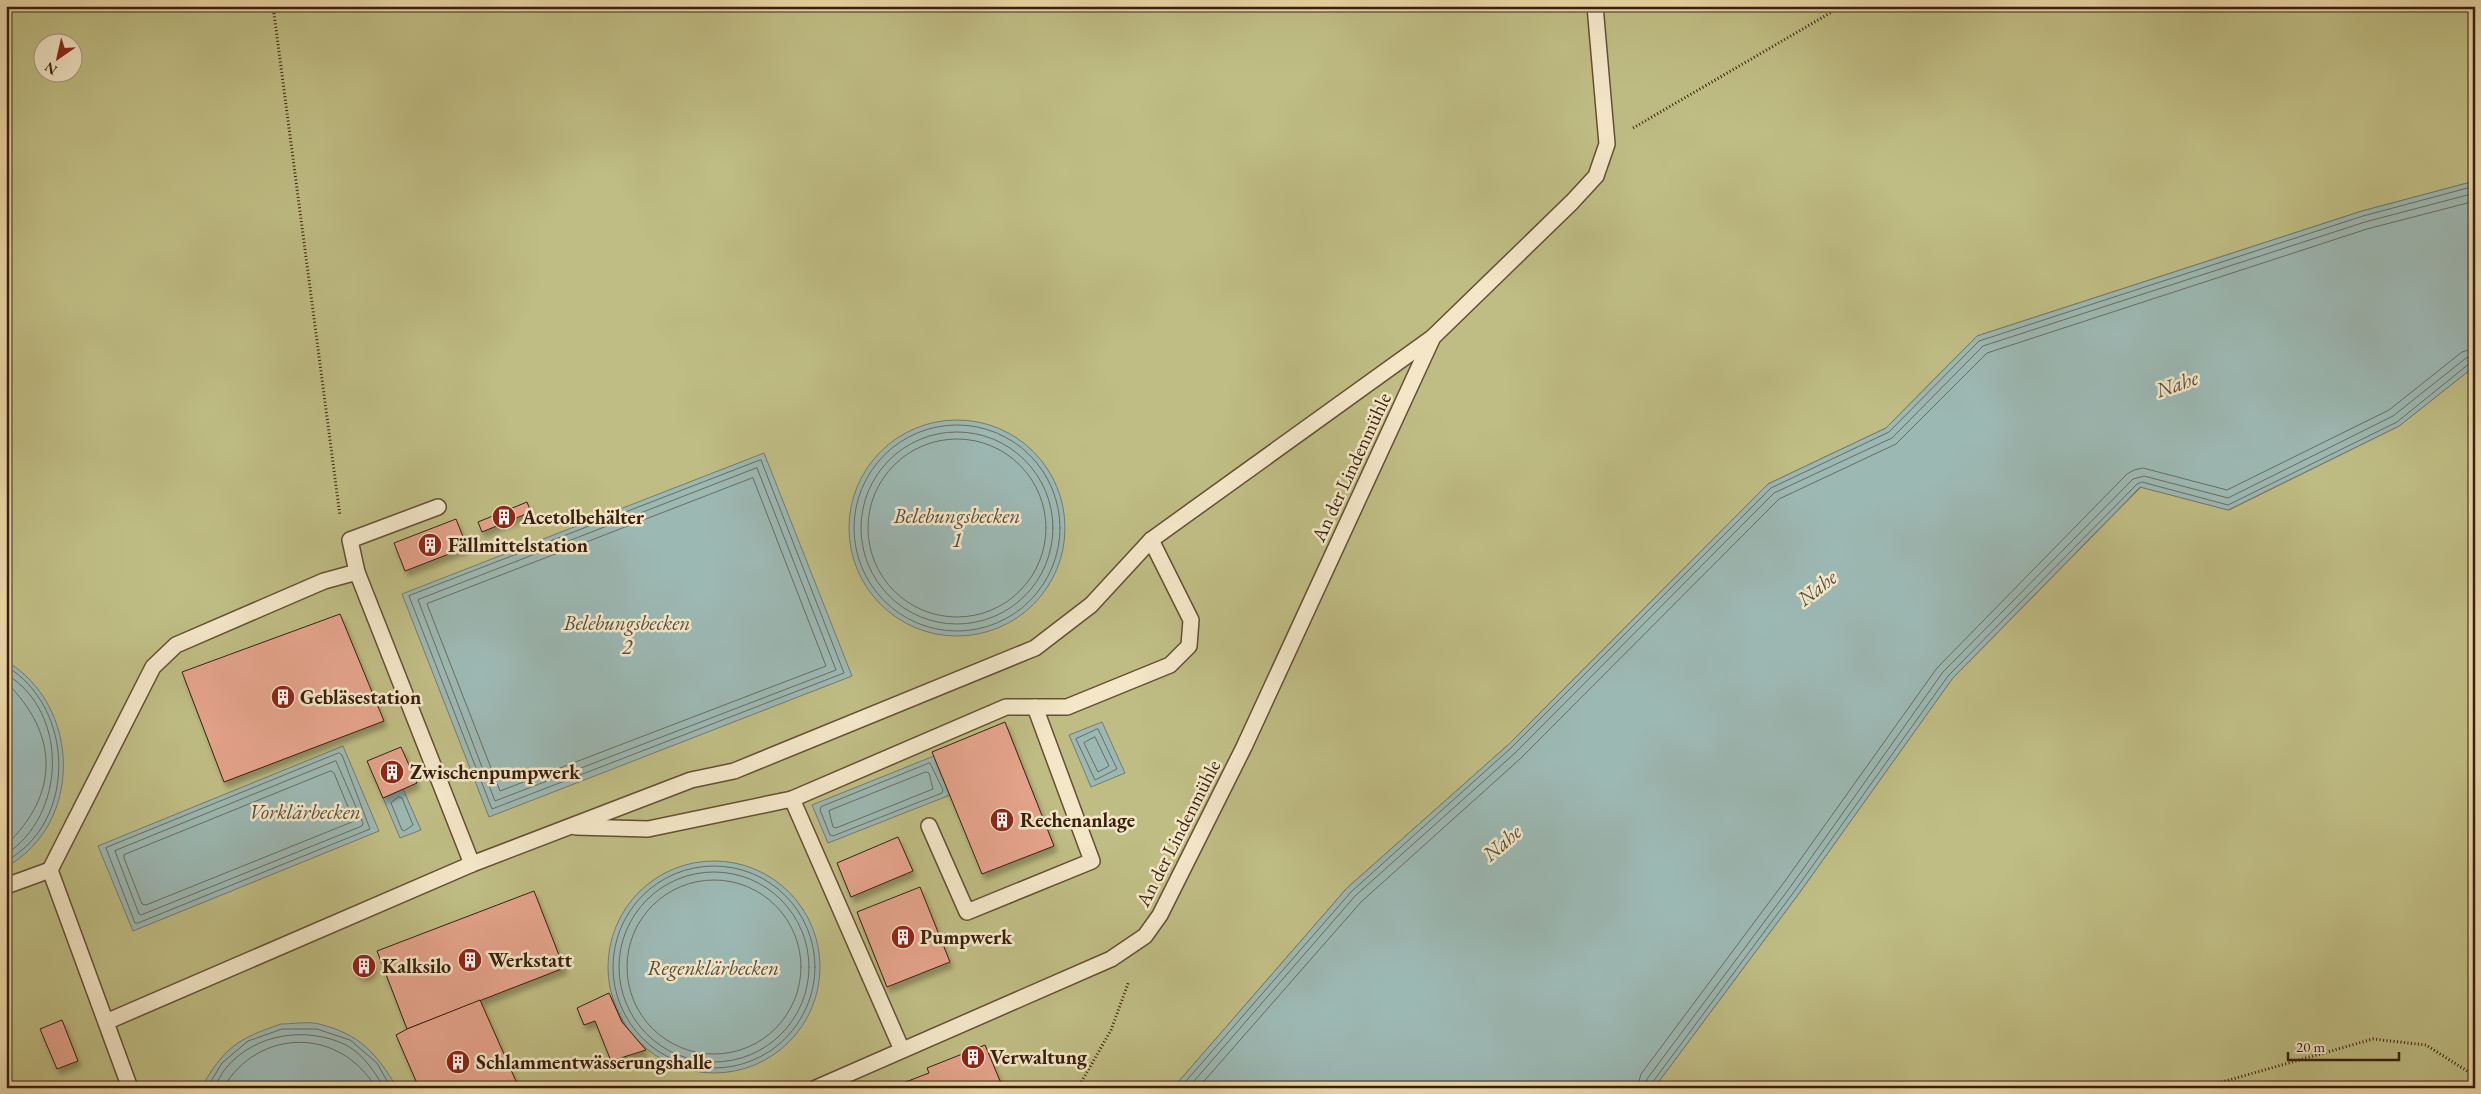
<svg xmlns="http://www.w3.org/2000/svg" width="2481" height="1094" font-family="'EB Garamond',serif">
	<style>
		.green { fill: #bfbd84; stroke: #7c6e48; fill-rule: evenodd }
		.water { fill: #9cb8b3; stroke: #747b70 }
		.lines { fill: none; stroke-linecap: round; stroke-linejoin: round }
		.shore { stroke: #6a6c60; stroke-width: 1 }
		.building { fill: #e4a38c; stroke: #391f0c; filter: url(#shadow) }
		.service-casing { stroke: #664e34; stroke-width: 18 }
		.path { stroke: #391f0c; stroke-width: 3; stroke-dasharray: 1 2.5; stroke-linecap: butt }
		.service { stroke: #f3e7c8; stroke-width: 15 }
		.labels { text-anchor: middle; stroke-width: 5; stroke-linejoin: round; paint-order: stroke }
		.street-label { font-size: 20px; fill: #391f0c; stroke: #f3e7c8 }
		.poi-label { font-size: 20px; font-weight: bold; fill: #391f0c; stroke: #f3e7c8; text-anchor: start }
		.water-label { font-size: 21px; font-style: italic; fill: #574d3e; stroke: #f3e7c8 }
	</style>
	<defs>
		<filter id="shadow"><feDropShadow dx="3" dy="5.5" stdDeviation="2.5" flood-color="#0004"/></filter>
	</defs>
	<rect width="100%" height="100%" fill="#ecdaab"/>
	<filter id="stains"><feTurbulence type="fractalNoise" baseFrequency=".004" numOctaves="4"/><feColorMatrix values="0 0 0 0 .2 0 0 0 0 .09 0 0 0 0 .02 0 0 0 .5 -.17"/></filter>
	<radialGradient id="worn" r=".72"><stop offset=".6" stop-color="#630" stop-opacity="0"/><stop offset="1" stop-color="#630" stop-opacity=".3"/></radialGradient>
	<!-- green -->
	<g class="green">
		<path d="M6 6H2475V181L2362 211 1977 336 1886 428 1768 484 1508 745 1347 888 1173 1088H6ZM42 42H72V72H42Z"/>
		<path d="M2475 366V1088H1654L1800 892 1952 679 2141 487 2229 510 2399 426Z"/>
	</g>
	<!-- water -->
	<g class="water">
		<path d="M2475 181V366L2399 426 2228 510 2140 487 1952 679 1800 892 1654 1088H1173L1347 888 1508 745 1768 484 1886 428 1977 336 2362 211Z"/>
		<circle cx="957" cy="528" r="108"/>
		<path d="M764 453 852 676 489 817 402 594Z"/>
		<path d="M6 661C81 705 84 824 6 867Z"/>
		<path d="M1102 722 1125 773 1091 787 1069 735Z"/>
		<path d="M343 746 379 831 133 931 98 846Z"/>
		<path d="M934 756 950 795 828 843 812 805Z"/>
		<path d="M403 789 421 830 400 838 383 798Z"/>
		<circle cx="714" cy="967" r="106"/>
		<path d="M281 1024C293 1024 308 1021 319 1024 360 1034 377 1054 397 1088H201C225 1047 237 1039 281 1024Z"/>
	</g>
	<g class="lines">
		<!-- shore -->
		<g class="shore">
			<circle cx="957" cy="528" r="103"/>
			<circle cx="957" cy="528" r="96"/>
			<circle cx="957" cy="528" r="89"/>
			<path d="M761 460 844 673 492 809 409 596Z"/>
			<path d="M757 468 836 670 495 801 418 600Z"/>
			<path d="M753 478 826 666 500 791 427 604Z"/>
			<path d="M6 666C75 707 78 822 6 861"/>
			<path d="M6 674C70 712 66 816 6 854"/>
			<path d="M6 682C59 734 60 794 6 845"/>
			<path d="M1098 729 1117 769 1095 780 1076 739Z"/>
			<path d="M1095 737 1109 766 1098 772 1084 743Z"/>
			<path d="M339 753 342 755 370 829 138 923H135L106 848Z"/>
			<path d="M336 761 363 823 362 826 141 915 139 914 115 851Z"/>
			<path d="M930 763 943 790 942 793 833 836 830 835 820 810 821 807Z"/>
			<path d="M331 771 334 773 353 819 352 822 146 905 142 904 124 858V855Z"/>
			<path d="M926 772 929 773 933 789 836 828 833 827 829 811Z"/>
			<path d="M399 797 402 798 413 825 404 831 402 830 391 803Z"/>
			<circle cx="714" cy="967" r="101"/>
			<circle cx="714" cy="967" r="95"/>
			<circle cx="714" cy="967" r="87"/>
			<path d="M207 1088 222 1063 248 1041 282 1029H317L350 1040 377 1063 391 1088"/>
			<path d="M214 1088C218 1081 221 1074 226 1068 255 1033 307 1026 346 1045 363 1054 375 1072 384 1088"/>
			<path d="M223 1088C259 1027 340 1027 376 1088"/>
			<path d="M1180 1088 1351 892 1511 748 1771 488 1889 432 1979 341 2363 216 2475 186"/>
			<path d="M1188 1088 1355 896 1515 753 1774 493 1892 438 1983 346 2365 222 2475 193"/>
			<path d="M1198 1088 1361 902 1521 758 1779 499 1896 444 1987 353 2367 229 2475 201"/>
			<path d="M1637 1088 1641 1074 1785 881 1937 668 2127 474 2134 470 2143 468 2227 490 2389 410 2462 352 2475 348"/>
			<path d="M1644 1088 1647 1079 1791 886 1943 672 2133 479 2144 476 2228 498 2393 416 2466 358 2475 356"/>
			<path d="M1651 1088 1652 1083 1796 889 1948 676 2137 484 2142 482 2228 505 2397 422 2470 363 2475 362"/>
		</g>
	</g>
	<!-- building -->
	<g class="building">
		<path d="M527 502 531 512 482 532 478 522Z"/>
		<path d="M456 519 467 547 405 571 394 543Z"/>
		<path d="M340 614 384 721 224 782 182 672Z"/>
		<path d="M1005 722 1054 846 982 874 932 752Z"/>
		<path d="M401 747 417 783 383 798 367 761Z"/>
		<path d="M898 837 913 871 851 897 837 863Z"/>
		<path d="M920 887 950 962 887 987 857 912Z"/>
		<path d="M534 891 564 968 407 1029 377 951Z"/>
		<circle cx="364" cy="966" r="10"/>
		<path d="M609 993 622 1022 646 1050 611 1061 595 1021 584 1025 577 1008Z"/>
		<path d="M480 1000 519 1088H419L396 1035 407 1029Z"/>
		<path d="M62 1020 78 1061 57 1069 40 1029Z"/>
		<path d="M985 1045 1003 1088H890L929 1073 927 1068Z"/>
	</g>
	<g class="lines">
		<!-- service casing -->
		<g class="service-casing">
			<g id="service">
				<path d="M357 572 350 540 438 507"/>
				<path d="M792 799 1006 707H1067L1170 665 1189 646 1191 620 1151 540"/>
				<path d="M929 826 967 912 1092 861 1035 707"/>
				<path d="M576 827 648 829 792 799 902 1050"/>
				<path d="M6 886 50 870"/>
				<path d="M106 1022 472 864 691 780 734 771 1035 648 1091 605 1151 540 1433 337"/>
				<path d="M130 1088 50 870 153 667 176 645 324 581 357 572 472 864"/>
				<path d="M816 1088 1111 959 1145 936 1160 915 1244 747 1433 337 1572 202 1596 176 1607 144 1595 6"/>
			</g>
		</g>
		<!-- path -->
		<g class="path">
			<path d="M273 6 340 516"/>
			<path d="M1633 128 1842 6"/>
			<path d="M1078 1088 1111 1030 1129 981"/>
			<path d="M2201 1088 2373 1039 2426 1045 2475 1076"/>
		</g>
		<!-- service -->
		<use href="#service" class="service"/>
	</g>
	<!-- icons -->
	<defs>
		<g id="building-disc" transform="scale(1.25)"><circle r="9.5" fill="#8f2418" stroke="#f3e7c8"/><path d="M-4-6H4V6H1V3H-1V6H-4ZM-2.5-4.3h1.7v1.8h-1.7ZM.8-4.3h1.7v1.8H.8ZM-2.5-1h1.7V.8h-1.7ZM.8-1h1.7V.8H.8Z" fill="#fff"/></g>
	</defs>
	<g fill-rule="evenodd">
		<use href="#building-disc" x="504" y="517"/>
		<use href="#building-disc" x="430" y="545"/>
		<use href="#building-disc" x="283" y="697"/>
		<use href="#building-disc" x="392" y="772"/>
		<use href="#building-disc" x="1002" y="820"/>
		<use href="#building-disc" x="903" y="937"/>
		<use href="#building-disc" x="470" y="960"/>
		<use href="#building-disc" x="364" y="966"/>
		<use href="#building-disc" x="973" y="1057"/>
		<use href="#building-disc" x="458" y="1062"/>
	</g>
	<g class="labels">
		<!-- street labels -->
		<g class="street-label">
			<text transform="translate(1351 467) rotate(-65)" y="7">An der Lindenmühle</text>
			<text transform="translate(1178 833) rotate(-63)" y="7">An der Lindenmühle</text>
		</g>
		<!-- poi labels -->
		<g class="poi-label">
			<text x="522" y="524">Acetolbehälter</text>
			<text x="448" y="552">Fällmittelstation</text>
			<text x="300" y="704">Gebläsestation</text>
			<text x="410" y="779">Zwischenpumpwerk</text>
			<text x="1020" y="827">Rechenanlage</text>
			<text x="920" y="944">Pumpwerk</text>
			<text x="488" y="967">Werkstatt</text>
			<text x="382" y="973">Kalksilo</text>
			<text x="990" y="1064">Verwaltung</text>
			<text x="476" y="1069">Schlammentwässerungshalle</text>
		</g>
		<!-- water labels -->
		<g class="water-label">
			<text transform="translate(2177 384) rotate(-19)" y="7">Nahe</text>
			<text x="957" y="523">Belebungsbecken<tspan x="957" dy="24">1</tspan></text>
			<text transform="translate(1817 588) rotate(-38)" y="7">Nahe</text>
			<text x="627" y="630">Belebungsbecken<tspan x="627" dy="24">2</tspan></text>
			<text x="305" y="819">Vorklärbecken</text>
			<text transform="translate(1502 843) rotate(-41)" y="7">Nahe</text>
			<text x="713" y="975">Regenklärbecken</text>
		</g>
	</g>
	<!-- margin -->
	<rect width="2481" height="1094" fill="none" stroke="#ecdaab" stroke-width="25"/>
	<rect x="8" y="8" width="2466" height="1079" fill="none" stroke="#391f0c" stroke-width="2.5"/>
	<rect x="12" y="12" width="2456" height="1069" fill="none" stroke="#391f0c"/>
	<!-- north arrow -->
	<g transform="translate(58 58) rotate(214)"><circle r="24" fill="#f3e7c8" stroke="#a9977d"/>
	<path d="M0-4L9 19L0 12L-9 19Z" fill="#8f2418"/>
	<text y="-8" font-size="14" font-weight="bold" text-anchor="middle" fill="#391f0c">N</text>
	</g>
	<!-- scale -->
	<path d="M2288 1052v8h111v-8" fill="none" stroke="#391f0c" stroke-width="2.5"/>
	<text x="2296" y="1052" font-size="15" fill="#391f0c" stroke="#f3e7c8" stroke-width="4" paint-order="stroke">20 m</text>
	<rect width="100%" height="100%" filter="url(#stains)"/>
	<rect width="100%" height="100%" fill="url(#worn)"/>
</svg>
